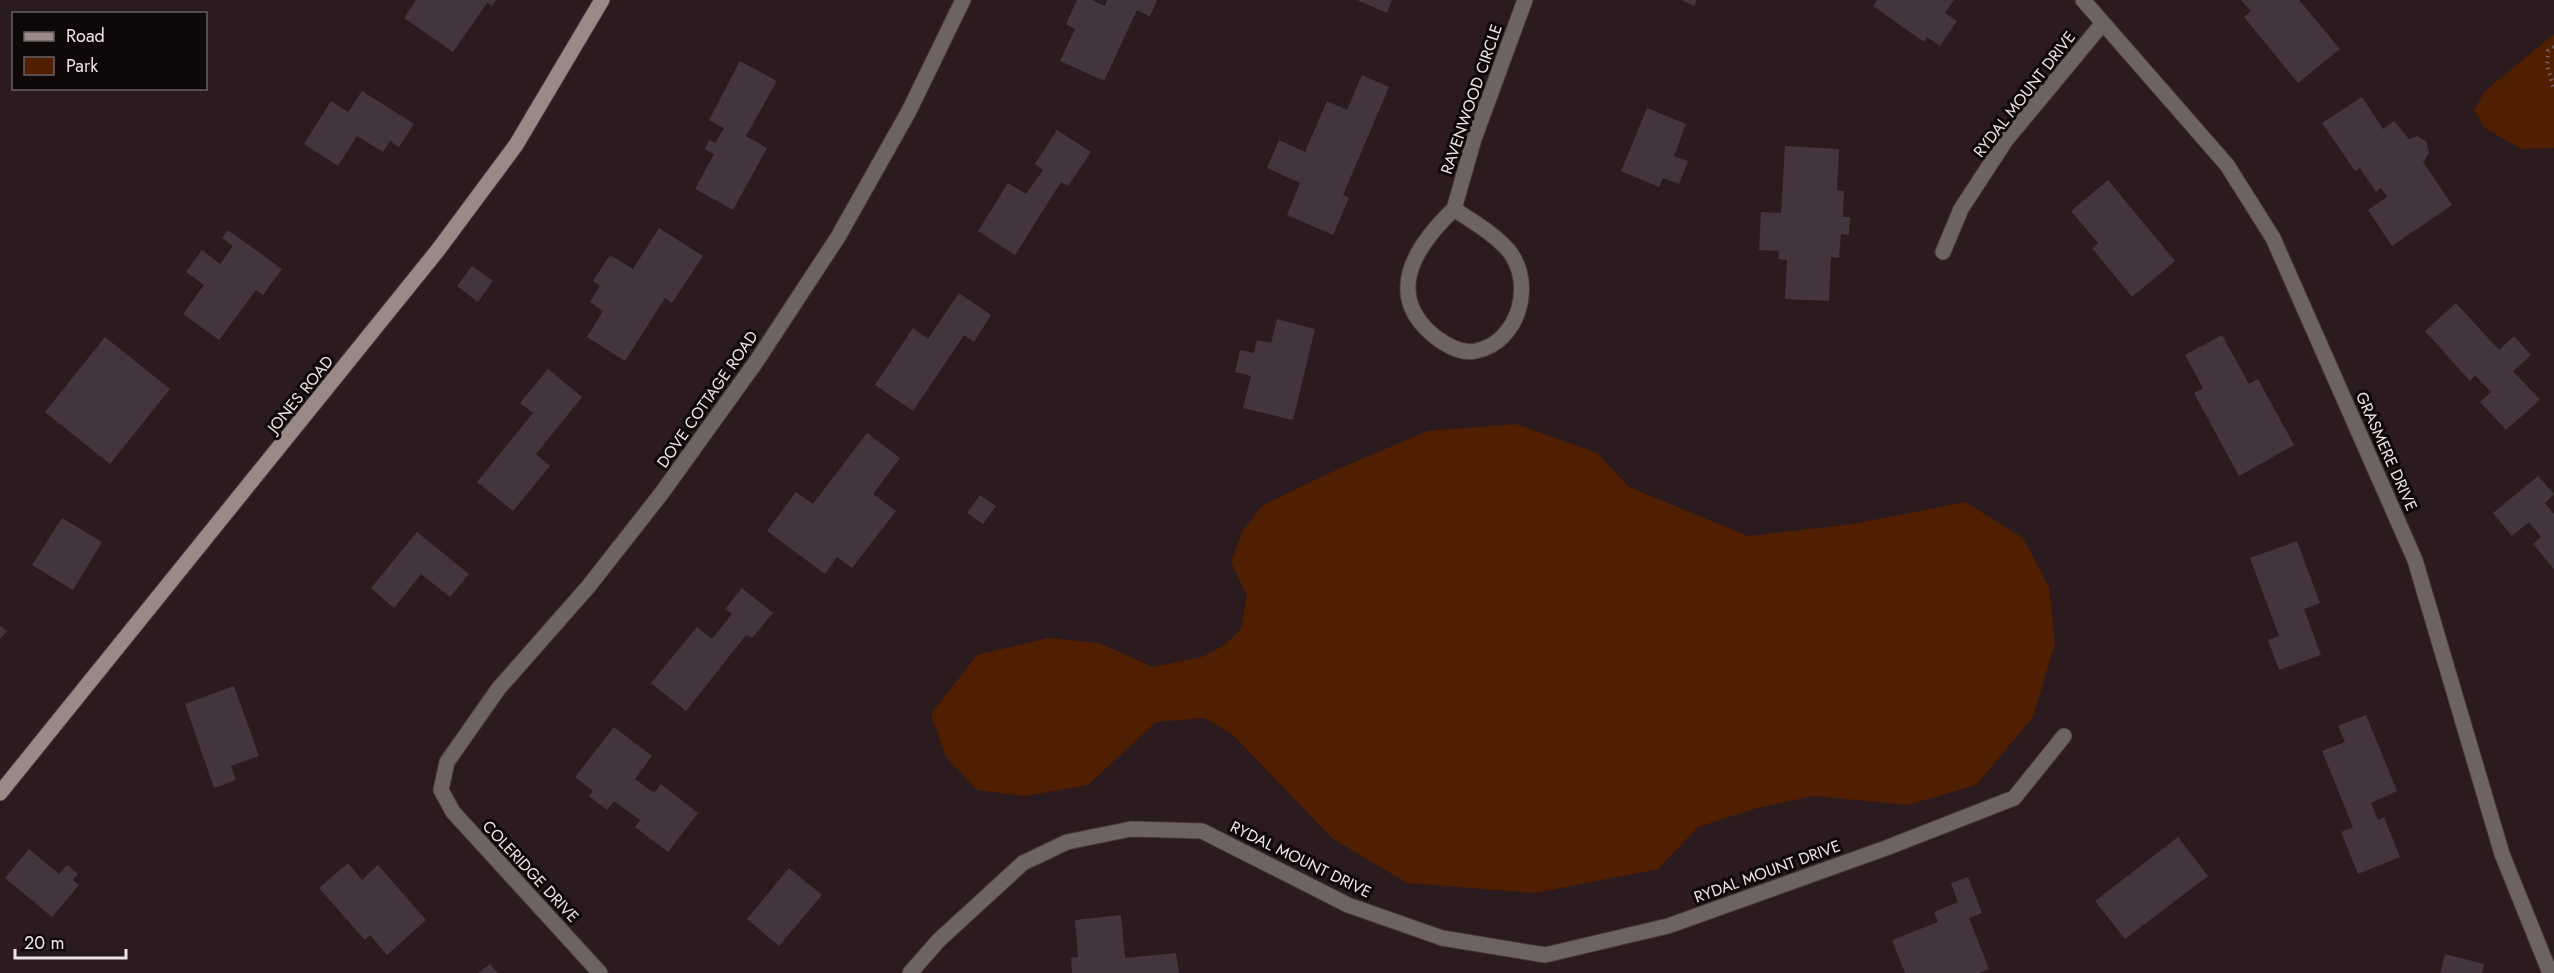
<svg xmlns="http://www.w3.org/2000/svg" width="2554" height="973" font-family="Jost,sans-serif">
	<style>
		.green { fill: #501e01 }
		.building { fill: #44343d }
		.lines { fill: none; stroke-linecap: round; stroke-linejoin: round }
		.minor-casing { stroke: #47373a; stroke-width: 17 }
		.secondary-casing { stroke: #47373a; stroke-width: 17 }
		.path { stroke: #706164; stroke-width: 4; stroke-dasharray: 1.5 4.5; stroke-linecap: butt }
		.minor { stroke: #6d6362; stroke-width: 15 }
		.secondary { stroke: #998a88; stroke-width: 15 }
		.labels { text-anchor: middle; stroke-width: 6; stroke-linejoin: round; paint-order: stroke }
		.street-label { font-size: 16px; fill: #f0e4e6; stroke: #0f0809 }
	</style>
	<rect width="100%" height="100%" fill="#2b1b1e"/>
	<!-- green -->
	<g class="green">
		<path d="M2554 34V148L2521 149 2485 128 2474 110 2485 91Z"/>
		<path d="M1516 424 1597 453 1629 487 1748 536 1853 524 1965 502 2023 538 2049 587 2055 643 2033 717 1976 785 1908 805 1814 796 1757 808 1698 827 1658 869 1535 893 1407 883 1333 839 1231 733 1204 718 1156 722 1088 785 1025 796 977 790 946 757 931 714 977 655 1048 638 1099 643 1153 667 1202 657 1223 646 1241 629 1247 596 1231 562 1243 530 1263 505 1338 469 1428 431Z"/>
	</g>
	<!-- building -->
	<g class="building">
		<path d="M416 0H496L492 6 487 3 453 52 404 18Z"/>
		<path d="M1077 0H1092L1105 6 1107 0H1157L1150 17 1137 10 1104 81 1060 61 1075 29 1066 24Z"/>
		<path d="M1357 0H1392L1387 13Z"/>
		<path d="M1682 0H1697L1694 6Z"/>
		<path d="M1877 0H1954L1945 13 1957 21 1940 46 1927 37 1924 42 1873 6Z"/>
		<path d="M2241 0H2299L2340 49 2298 83 2244 17 2251 11Z"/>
		<path d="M740 61 777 81 746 136 767 148 733 210 695 189 714 154 705 149 709 140 715 143 724 128 709 120Z"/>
		<path d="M1362 75 1389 87 1343 195 1349 198 1333 235 1287 215 1300 183 1267 168 1279 140 1305 152 1327 101 1347 110Z"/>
		<path d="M362 91 414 124 399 147 390 141 383 152 357 136 338 166 304 144 331 101 348 112Z"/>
		<path d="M2362 97 2383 129 2394 121 2409 139 2417 136 2426 141 2429 153 2423 162 2452 205 2392 246 2368 210 2387 197 2381 188 2376 192 2360 168 2355 171 2322 123Z"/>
		<path d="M1647 108 1686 124 1674 156 1688 161 1679 184 1663 178 1659 187 1621 171Z"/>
		<path d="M1057 130 1091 152 1068 186 1061 182 1015 255 978 231 1008 183 1026 194 1043 170 1035 164Z"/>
		<path d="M1785 146 1839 149 1837 190 1844 191 1843 217H1850L1849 235 1841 234 1839 258 1831 257 1829 301 1785 299 1787 260 1778 259 1779 251 1759 250 1761 212 1781 213Z"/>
		<path d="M2108 180 2175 261 2132 297 2092 248 2098 243 2071 211Z"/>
		<path d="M659 228 703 256 672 303 665 298 625 361 587 337 603 311 590 302 600 286 593 281 610 255 633 269Z"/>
		<path d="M228 230 282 269 263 295 256 290 219 340 183 314 204 285 186 272 202 250 220 264 233 246 222 238Z"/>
		<path d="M472 266 493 281 478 302 457 286Z"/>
		<path d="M959 293 991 315 974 342 964 335 913 411 875 385 913 328 928 339Z"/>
		<path d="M2456 303 2499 350 2514 336 2531 355 2513 371 2540 400 2506 430 2480 402 2491 392 2475 375 2470 381 2425 331Z"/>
		<path d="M1277 319 1315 329 1293 420 1243 408 1251 376 1235 372 1240 350 1254 353 1257 340 1271 343Z"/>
		<path d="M2222 335 2249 384 2258 379 2294 445 2239 476 2194 393 2203 388 2185 355Z"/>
		<path d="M105 337 170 389 110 464 45 412Z"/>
		<path d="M548 369 582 397 536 454 550 466 513 511 477 482 533 413 520 403Z"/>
		<path d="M867 433 900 458 873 494 896 511 852 568 837 557 825 574 767 531 796 492 813 504Z"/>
		<path d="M2538 476 2554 494 2545 503 2554 514V569L2533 544 2541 537 2529 522 2512 536 2493 513Z"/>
		<path d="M980 495 996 506 983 524 967 513Z"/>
		<path d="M62 518 102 542 73 590 32 565Z"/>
		<path d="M417 532 469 574 450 597 421 574 394 608 371 588Z"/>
		<path d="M2297 541 2320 603 2304 609 2321 655 2279 670 2268 640 2279 636 2250 558Z"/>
		<path d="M742 588 773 613 752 638 746 635 686 711 651 683 697 627 712 639 732 614 725 609Z"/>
		<path d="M0 626 7 631 0 639Z"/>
		<path d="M234 686 259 756 231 766 236 780 214 788 185 704Z"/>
		<path d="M2366 715 2397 791 2371 803 2378 820 2384 817 2400 857 2358 874 2341 832 2353 827 2322 751 2345 742 2338 726Z"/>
		<path d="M614 727 652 756 635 779 654 793 661 784 698 813 668 852 635 827 640 820 614 801 607 810 589 796 593 791 575 777Z"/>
		<path d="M2178 837 2208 876 2125 939 2095 901Z"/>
		<path d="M29 849 59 874 67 865 78 874 73 880 79 885 52 917 5 878Z"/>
		<path d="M348 863 362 880 378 865 426 920 387 955 370 935 365 940 319 888Z"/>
		<path d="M789 868 822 895 779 946 747 919Z"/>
		<path d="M1968 877 1982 913 1969 918 1989 969 1979 973H1905L1892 940 1938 922 1934 912 1958 902 1951 883Z"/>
		<path d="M1121 915 1125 958 1176 953 1179 973H1072L1071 958 1078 957 1075 920Z"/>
		<path d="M2445 954 2484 964 2482 973H2440Z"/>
		<path d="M490 964 498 973H478Z"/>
	</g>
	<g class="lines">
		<!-- minor casing -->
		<g class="minor-casing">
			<g id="minor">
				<path d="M2083 0 2227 165 2273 238 2415 560 2502 854 2550 973"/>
				<path d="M1454 209C1472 221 1496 235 1509 251 1535 284 1519 342 1476 351 1463 354 1448 346 1438 339 1382 297 1414 247 1454 209Z"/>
				<path d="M1454 209 1474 139 1525 0"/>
				<path d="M1943 252 1961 209 2006 140 2103 23"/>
				<path d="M600 973 453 812 441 790 447 762 499 688 588 587 661 494 756 362 838 237 909 111 963 0"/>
				<path d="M910 973 939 940 1023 863 1067 842 1131 829 1202 831 1348 905 1442 938 1545 955 1668 926 1886 848 2014 798 2064 736"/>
			</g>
		</g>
		<!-- secondary casing -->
		<g class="secondary-casing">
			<path id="secondary" d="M0 793 438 250 516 145 602 0"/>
		</g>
		<!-- path -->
		<path class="path" d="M2554 47 2548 51 2547 65 2554 89"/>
		<!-- minor -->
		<use href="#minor" class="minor"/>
		<!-- secondary -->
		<use href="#secondary" class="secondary"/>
	</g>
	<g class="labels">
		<!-- street labels -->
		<g class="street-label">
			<text transform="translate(2024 94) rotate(-52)" y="6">RYDAL MOUNT DRIVE</text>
			<text transform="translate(1471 99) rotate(-71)" y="6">RAVENWOOD CIRCLE</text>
			<text transform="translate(300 394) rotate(-51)" y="6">JONES ROAD</text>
			<text transform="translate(707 399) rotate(-55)" y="6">DOVE COTTAGE ROAD</text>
			<text transform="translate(2387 451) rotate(66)" y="6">GRASMERE DRIVE</text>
			<text transform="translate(1301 859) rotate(26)" y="6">RYDAL MOUNT DRIVE</text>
			<text transform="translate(531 871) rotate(47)" y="6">COLERIDGE DRIVE</text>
			<text transform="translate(1767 871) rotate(-20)" y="6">RYDAL MOUNT DRIVE</text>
		</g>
	</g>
	<!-- legend -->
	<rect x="12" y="12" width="195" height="78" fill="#0f0809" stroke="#696061" stroke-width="1.5"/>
	<rect x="24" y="32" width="30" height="9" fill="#998a88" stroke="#696061" stroke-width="1.5"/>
	<text x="66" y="42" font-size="18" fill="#f0e4e6">Road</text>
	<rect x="24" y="57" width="30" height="18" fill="#501e01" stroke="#696061" stroke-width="1.5"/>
	<text x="66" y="72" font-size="18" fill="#f0e4e6">Park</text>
	<!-- scale -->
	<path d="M15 949v9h111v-9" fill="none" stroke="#f0e4e6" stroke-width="3"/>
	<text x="24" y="949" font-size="18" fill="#f0e4e6" stroke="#0f0809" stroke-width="4.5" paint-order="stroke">20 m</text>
</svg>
